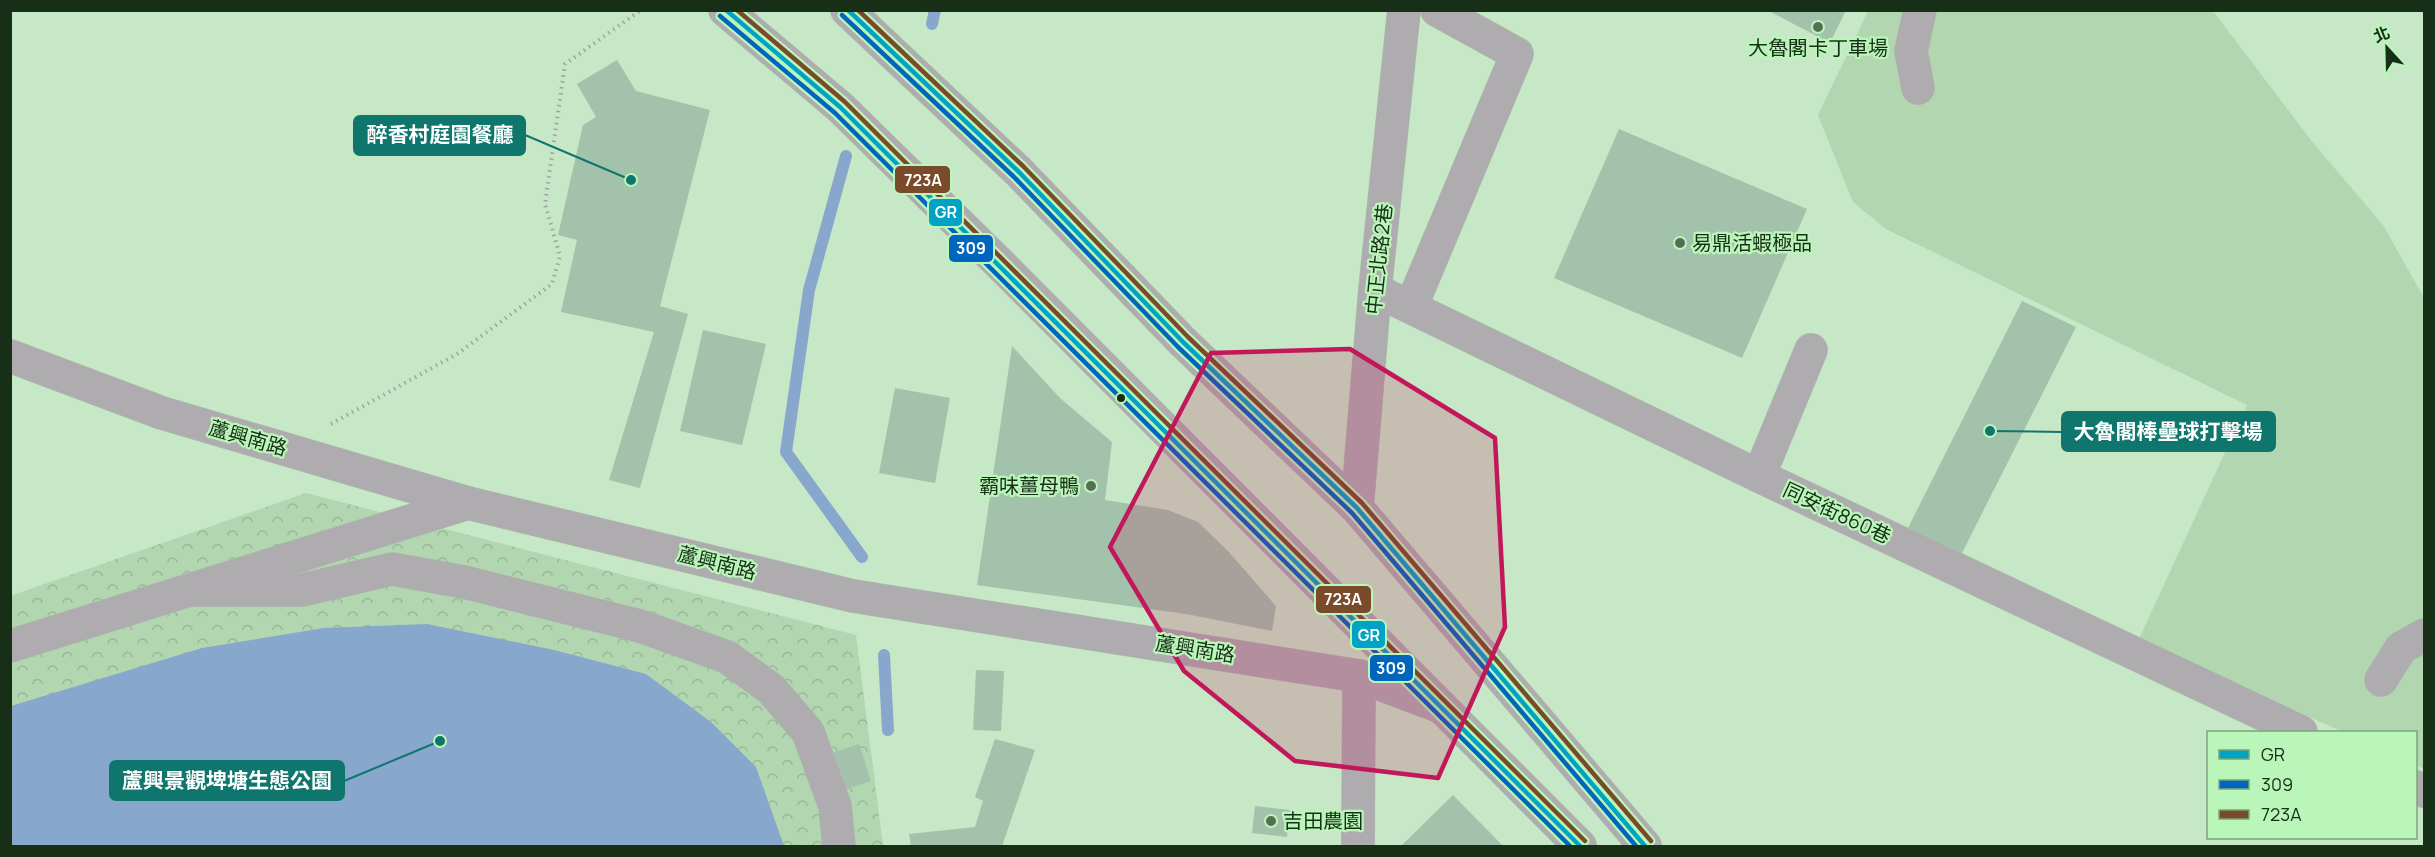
<svg xmlns="http://www.w3.org/2000/svg" width="2435" height="857" font-family="Manrope,'Noto Sans TC',sans-serif">
	<style>
		.grass { fill: #b1d6b0 }
		.park { fill: url(#park-crowns) }
		.water { fill: #87a7cc }
		.lines { fill: none; stroke-linecap: round; stroke-linejoin: round }
		.stream { stroke: #87a7cc; stroke-width: 12 }
		.building { fill: #a2c2ac }
		.minor-casing { stroke: #aac4aa; stroke-width: 34 }
		.path { stroke: #9fa49f; stroke-width: 4; stroke-dasharray: 1.5 4.5; stroke-linecap: butt }
		.minor { stroke: #afacb0; stroke-width: 33 }
		.bus-1-casing { stroke: #baf6b9; stroke-width: 9 }
		.bus-2-casing { stroke: #baf6b9; stroke-width: 9 }
		.bus-3-casing { stroke: #baf6b9; stroke-width: 9 }
		.bus-1 { stroke: #01a3c5; stroke-width: 4.5 }
		.bus-2 { stroke: #0065bd; stroke-width: 4.5 }
		.bus-3 { stroke: #7a4b2a; stroke-width: 4.5 }
		.marked { fill: #c2185b; fill-opacity: 0.2; stroke: #c2185b; stroke-width: 4.5; stroke-linejoin: round }
		.poi-dot { fill: #556f55; stroke: #baf6b9; stroke-width: 2 }
		.bus-dot { fill: #172e17; stroke: #baf6b9; stroke-width: 2 }
		.labels { text-anchor: middle; stroke-width: 4.5; stroke-linejoin: round; paint-order: stroke }
		.poi-label { font-size: 20px; fill: #172e17; stroke: #baf6b9; text-anchor: start }
		.street-label { font-size: 20px; fill: #172e17; stroke: #baf6b9 }
		.leader { fill: none; stroke: #0f766e; stroke-width: 2 }
		.callout-dot { fill: #0f766e; stroke: #baf6b9; stroke-width: 2 }
		.callout { fill: #0f766e; stroke: #0f766e; stroke-width: 2 }
		.callout-label { font-size: 21px; text-anchor: middle; font-weight: bold; fill: #fff }
		.line-badge { stroke: #baf6b9; stroke-width: 2 }
		.badge-label { font-size: 16px; text-anchor: middle; font-weight: bold; fill: #fff }
	</style>
	<defs>
		<pattern id="park-crowns" width="20" height="18" patternUnits="userSpaceOnUse" patternTransform="scale(1.5)"><rect width="20" height="18" fill="#b1d6b0"/><path d="M2 6a3 3 0 1 1 6 0M12 15a3 3 0 1 1 6 0" fill="none" stroke="#98b897"/></pattern>
	</defs>
	<rect width="100%" height="100%" fill="#c7e8c7"/>
	<!-- grass -->
	<path class="grass" d="M1868 11H2213L2314 144 2383 225 2424 298V769L2416 765V732H2343L2138 641 2247 405 1886 229 1853 202 1818 115Z"/>
	<!-- park -->
	<path class="park" d="M306 493 856 635 883 846H11L10 596Z"/>
	<!-- water -->
	<path class="water" d="M427 624 554 650 646 674 711 722 756 767 784 846H11V706L202 648 324 628Z"/>
	<g class="lines">
		<!-- stream -->
		<g class="stream">
			<path d="M932 24 935 10"/>
			<path d="M846 156 809 290 786 452 862 557"/>
			<path d="M884 655 888 730"/>
		</g>
	</g>
	<!-- building -->
	<g class="building">
		<path d="M1767 10H1846L1830 43Z"/>
		<path d="M617 60 636 91 710 110 660 306 688 314 640 488 609 480 654 332 561 312 577 240 558 235 583 125 596 117 577 84Z"/>
		<path d="M1619 129 1807 209 1742 358 1554 278Z"/>
		<path d="M2022 301 2076 327 1958 561 1905 534Z"/>
		<path d="M703 330 766 344 742 445 680 431Z"/>
		<path d="M1012 346 1060 398 1112 442 1105 500 1168 510 1198 522 1228 551 1276 606 1272 631 1186 614 977 585Z"/>
		<path d="M895 388 950 398 935 483 879 473Z"/>
		<path d="M976 670 1004 671 1001 731 973 730Z"/>
		<path d="M995 739 1035 750 1002 846H911L909 834 975 827 983 801 975 797Z"/>
		<path d="M859 744 871 781 841 791 829 754Z"/>
		<path d="M1453 795 1503 846H1401Z"/>
		<path d="M1255 806 1290 810 1287 837 1252 833Z"/>
	</g>
	<g class="lines">
		<!-- minor casing -->
		<g class="minor-casing">
			<g id="minor">
				<path d="M725 10 840 107 1003 267 1580 846"/>
				<path d="M847 10 1019 172 1183 342 1357 508 1645 846"/>
				<path d="M1918 88 1911 51 1920 10"/>
				<path d="M1375 290 1759 476 2301 732"/>
				<path d="M1411 307 1517 54 1437 10"/>
				<path d="M10 356 162 413 468 503 853 596 1359 676 1439 706"/>
				<path d="M1759 476 1811 350"/>
				<path d="M1357 508 1375 290 1404 10"/>
				<path d="M192 590H302L392 569 464 582 640 626 727 657 771 689 808 732 835 806 839 846"/>
				<path d="M10 646 468 503"/>
				<path d="M2381 680 2401 648 2424 635"/>
				<path d="M2416 787 2424 791"/>
				<path d="M1358 846 1359 676"/>
			</g>
		</g>
		<!-- path -->
		<path class="path" d="M331 424 457 354 552 284 560 256 545 204 565 64 641 10"/>
		<!-- minor -->
		<use href="#minor" class="minor"/>
		<!-- bus-1 casing -->
		<g class="bus-1-casing">
			<g id="bus-1">
				<path d="M726 10 840 107 1580 846"/>
				<path d="M848 10 1019 172 1183 342 1357 508 1645 846"/>
			</g>
		</g>
		<!-- bus-2 casing -->
		<g class="bus-2-casing">
			<g id="bus-2">
				<path d="M842 15 1014 177 1178 347 1352 513 1636 846"/>
				<path d="M720 16 835 113 1570 846"/>
			</g>
		</g>
		<!-- bus-3 casing -->
		<g class="bus-3-casing">
			<g id="bus-3">
				<path d="M737 10 845 102 1585 841"/>
				<path d="M858 10 1024 167 1188 337 1362 503 1651 841"/>
			</g>
		</g>
		<!-- bus-1 -->
		<use href="#bus-1" class="bus-1"/>
		<!-- bus-2 -->
		<use href="#bus-2" class="bus-2"/>
		<!-- bus-3 -->
		<use href="#bus-3" class="bus-3"/>
	</g>
	<!-- marked area -->
	<path class="marked" d="M1350 349 1495 438 1505 627 1438 778 1295 761 1184 671 1110 547 1211 353Z"/>
	<!-- markers -->
	<g class="poi-dot">
		<circle cx="1818" cy="27" r="6"/>
		<circle cx="1680" cy="243" r="6"/>
		<circle cx="1091" cy="486" r="6"/>
		<circle cx="1271" cy="821" r="6"/>
	</g>
	<circle class="bus-dot" cx="1121" cy="398" r="5"/>
	<g class="labels">
		<!-- poi labels -->
		<g class="poi-label">
			<text x="1818" y="55" text-anchor="middle">大魯閣卡丁車場</text>
			<text x="1692" y="250">易鼎活蝦極品</text>
			<text x="1079" y="493" text-anchor="end">霸味薑母鴨</text>
			<text x="1283" y="828">吉田農園</text>
		</g>
		<!-- street labels -->
		<g class="street-label">
			<text transform="translate(1379 259) rotate(-84)" y="7">中正北路2巷</text>
			<text transform="translate(248 438) rotate(16)" y="7">蘆興南路</text>
			<text transform="translate(1837 513) rotate(25)" y="7">同安街860巷</text>
			<text transform="translate(717 563) rotate(14)" y="7">蘆興南路</text>
			<text transform="translate(1195 649) rotate(9)" y="7">蘆興南路</text>
		</g>
	</g>
	<!-- callouts -->
	<path class="leader" d="M631 180L525 135M1990 431L2062 432M440 741L344 781"/>
	<g class="callout-dot">
		<circle cx="631" cy="180" r="6"/>
		<circle cx="1990" cy="431" r="6"/>
		<circle cx="440" cy="741" r="6"/>
	</g>
	<g class="callout">
		<rect x="354" y="116" width="171" height="39" rx="6"/>
		<rect x="2062" y="412" width="213" height="39" rx="6"/>
		<rect x="110" y="761" width="234" height="39" rx="6"/>
	</g>
	<g class="callout-label">
		<text x="440" y="142">醉香村庭園餐廳</text>
		<text x="2168" y="439">大魯閣棒壘球打擊場</text>
		<text x="227" y="788">蘆興景觀埤塘生態公園</text>
	</g>
	<g class="line-badge">
		<rect x="894" y="165" width="57" height="29" rx="6" fill="#7a4b2a"/>
		<rect x="928" y="198" width="35" height="29" rx="6" fill="#01a3c5"/>
		<rect x="948" y="234" width="46" height="29" rx="6" fill="#0065bd"/>
		<rect x="1315" y="585" width="57" height="29" rx="6" fill="#7a4b2a"/>
		<rect x="1351" y="620" width="35" height="29" rx="6" fill="#01a3c5"/>
		<rect x="1369" y="654" width="45" height="28" rx="6" fill="#0065bd"/>
	</g>
	<g class="badge-label">
		<text x="923" y="186">723A</text>
		<text x="946" y="218">GR</text>
		<text x="971" y="254">309</text>
		<text x="1343" y="605">723A</text>
		<text x="1369" y="641">GR</text>
		<text x="1391" y="674">309</text>
	</g>
	<!-- border -->
	<rect width="2435" height="857" fill="none" stroke="#172e17" stroke-width="24"/>
	<!-- legend -->
	<rect x="2207" y="731" width="210" height="108" fill="#baf6b9" stroke="#79a678" stroke-width="1.5"/>
	<rect x="2219" y="750" width="30" height="9" fill="#01a3c5" stroke="#79a678" stroke-width="1.5"/>
	<text x="2261" y="761" font-size="18" fill="#172e17">GR</text>
	<rect x="2219" y="780" width="30" height="9" fill="#0065bd" stroke="#79a678" stroke-width="1.5"/>
	<text x="2261" y="791" font-size="18" fill="#172e17">309</text>
	<rect x="2219" y="810" width="30" height="9" fill="#7a4b2a" stroke="#79a678" stroke-width="1.5"/>
	<text x="2261" y="821" font-size="18" fill="#172e17">723A</text>
	<!-- north arrow -->
	<g transform="translate(2387 48) rotate(338)" stroke="#baf6b9" stroke-width="4.5" paint-order="stroke">
	<path d="M0-4.5L10 22L0 15L-10 22Z" fill="#172e17"/>
	<text y="-9" font-size="16" font-weight="bold" text-anchor="middle" fill="#172e17">北</text>
	</g>
</svg>
